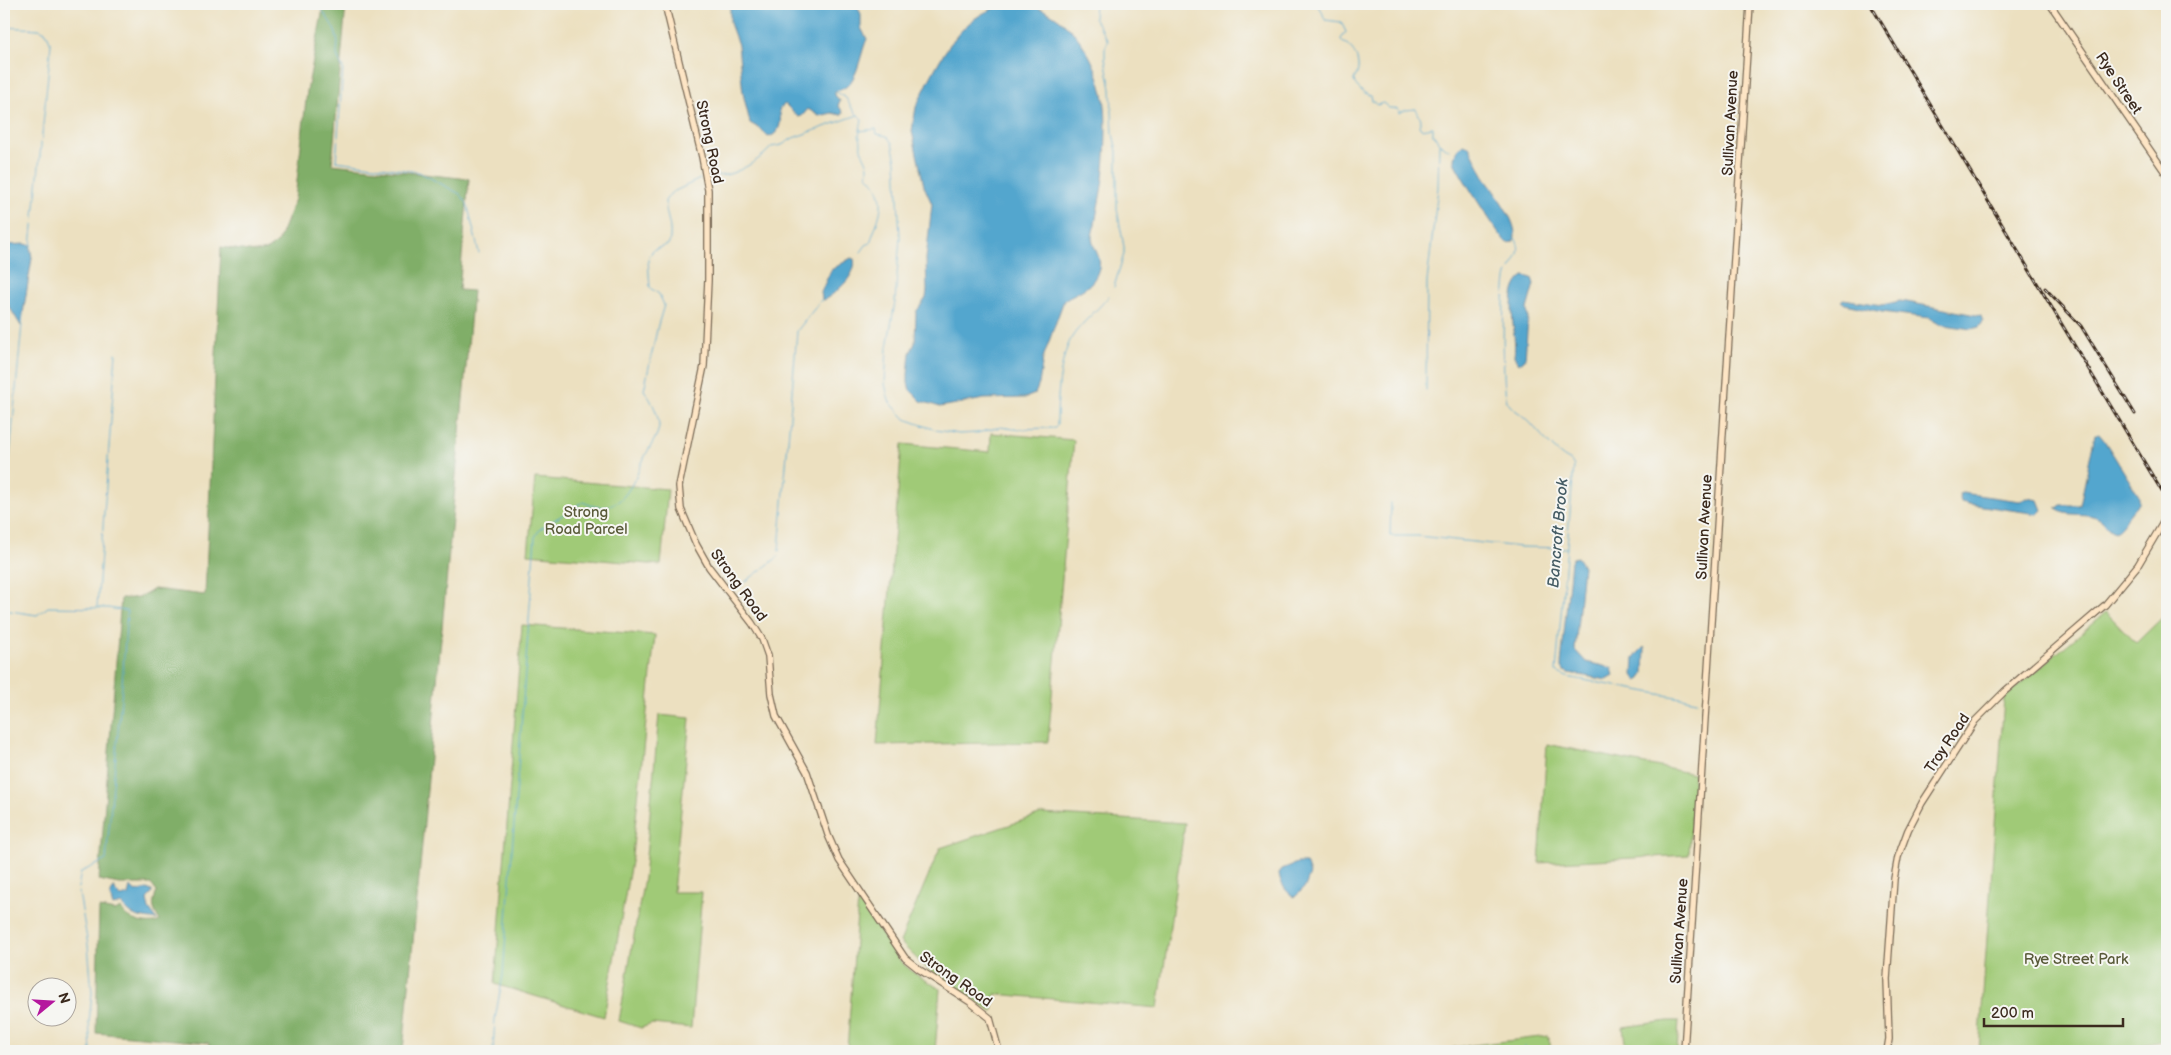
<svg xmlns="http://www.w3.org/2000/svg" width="2171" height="1055" font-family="'Balsamiq Sans',sans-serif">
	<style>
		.green { fill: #a0ca77; stroke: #6e7a4a }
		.forest { fill: #80ae68; stroke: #5e6c43 }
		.water { fill: #53a6ce; stroke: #476876 }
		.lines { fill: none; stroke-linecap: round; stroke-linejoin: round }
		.stream { stroke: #53a6ce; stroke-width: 1 }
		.secondary-casing { stroke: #796a57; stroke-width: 8 }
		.secondary { stroke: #fde5c5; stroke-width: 5.5 }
		.rail-casing { stroke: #3b2a1e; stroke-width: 3 }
		.rail { stroke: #f6f6f2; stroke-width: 1; stroke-dasharray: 4; stroke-linecap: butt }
		.labels { text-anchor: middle; stroke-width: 4; stroke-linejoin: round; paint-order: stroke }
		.street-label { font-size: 15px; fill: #3b2a1e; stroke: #f6f6f2 }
		.park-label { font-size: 15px; fill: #595a39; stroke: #f6f6f2 }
		.water-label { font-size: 16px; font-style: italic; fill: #455c64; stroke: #f6f6f2 }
	</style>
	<rect width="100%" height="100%" fill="#f6f6f2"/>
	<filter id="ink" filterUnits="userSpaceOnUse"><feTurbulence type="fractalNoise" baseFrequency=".02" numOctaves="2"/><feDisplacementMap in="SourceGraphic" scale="10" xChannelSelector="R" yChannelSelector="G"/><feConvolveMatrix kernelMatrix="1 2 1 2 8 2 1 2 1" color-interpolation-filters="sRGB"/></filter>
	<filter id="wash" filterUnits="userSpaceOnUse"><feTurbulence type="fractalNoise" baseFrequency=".0096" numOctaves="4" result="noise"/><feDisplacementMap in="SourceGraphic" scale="20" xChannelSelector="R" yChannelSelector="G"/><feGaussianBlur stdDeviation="1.12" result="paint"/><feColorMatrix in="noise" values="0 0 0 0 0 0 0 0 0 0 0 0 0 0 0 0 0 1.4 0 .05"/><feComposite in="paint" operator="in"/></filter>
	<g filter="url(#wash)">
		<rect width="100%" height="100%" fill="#ece0c0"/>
		<!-- green -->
		<g class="green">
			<path d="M991 433 1074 440 1048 742 877 745 902 444 990 452Z"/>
			<path d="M535 478 668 489 661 565 528 554Z"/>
			<path d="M2106 612 2136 643 2167 613V1040L2112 1051H1979L2004 698Z"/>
			<path d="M522 625 655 635 632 856 604 1017 495 984Z"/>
			<path d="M659 715 690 718 673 892H702L691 1028 652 1024 641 1028 619 1021 644 878Z"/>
			<path d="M1547 744 1694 774 1689 855 1539 863Z"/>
			<path d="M1042 814 1185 823 1158 1008 995 994 993 1012 924 966 900 942 940 848Z"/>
			<path d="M858 900 901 962 914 973 940 989 935 1051H847Z"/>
			<path d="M1668 1021H1679L1677 1051H1626L1623 1027Z"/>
			<path d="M1549 1036 1551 1051H1441L1456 1047Z"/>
		</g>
		<!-- forest -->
		<path class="forest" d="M324 4H346L332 164 469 179 459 290 473 291 403 1051H208L209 1043 96 1033 99 908 115 911 121 908C126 921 148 927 160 921 153 909 151 905 157 892L151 884H119L99 880 121 598C135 599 143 597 154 589L205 595 221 247 256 252 267 250 278 242 295 199 307 91Z"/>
		<!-- water -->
		<g class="water">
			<path d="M730 4H856L861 14V28L867 39C859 56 858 89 835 91V95L840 101 838 105 843 112 841 115 832 113 819 116 808 109 802 116 798 117 785 104 779 109C782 120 781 134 768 137L762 130 750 123 743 93 738 45 730 23Z"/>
			<path d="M1020 4C1067 8 1097 56 1104 99 1107 114 1106 151 1104 168 1103 186 1098 205 1095 224 1094 228 1092 234 1092 238 1093 249 1102 257 1099 268 1094 288 1078 291 1064 300L1043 358 1039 384 1035 394 1025 398 984 399 940 407 921 401 910 390 908 383V374L910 353 915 343 916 312 926 298 927 290 926 259 932 204 924 186 912 131 916 107C938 62 962 4 1020 4Z"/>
			<path d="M1463 144 1469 146C1475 157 1479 168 1485 178 1493 191 1523 227 1513 242L1507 243C1502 240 1454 166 1454 161 1454 154 1458 148 1463 144Z"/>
			<path d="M25 244 30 245 32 258 21 326 4 298V245Z"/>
			<path d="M851 258 854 259C858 275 836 293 824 300L822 299 821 292 831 270Z"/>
			<path d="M1524 276 1532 278 1534 284 1527 309 1528 318 1525 359 1519 364 1514 356C1518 334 1502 291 1524 276Z"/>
			<path d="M1843 299 1882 305 1900 301 1907 302 1981 316 1983 322 1979 327 1971 329 1939 324 1929 318 1882 312 1845 304 1841 301Z"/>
			<path d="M2095 434H2099L2104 440 2139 496V504C2129 512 2124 525 2115 532 2107 530 2106 523 2100 519 2087 511 2068 518 2056 509L2061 505H2080Z"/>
			<path d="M1962 493 2020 501 2027 498 2038 500 2042 510 2038 514 1969 504 1961 502 1959 494Z"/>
			<path d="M1577 557 1583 566 1575 650 1586 662 1612 668 1614 676 1607 680 1569 673 1564 671 1561 665 1571 561 1573 558Z"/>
			<path d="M1644 647 1645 649 1644 673 1641 679 1637 681 1633 675 1634 657Z"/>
			<path d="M1297 863H1306L1310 874 1305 887 1295 897C1286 893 1280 883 1279 873L1282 869Z"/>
			<path d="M114 887 116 892 121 897 128 895 130 887 136 892 147 889 152 891V894L147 899 149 909 157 920C142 917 132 919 122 904L113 906 110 896Z"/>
		</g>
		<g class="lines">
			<!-- stream -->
			<g class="stream">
				<path d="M318 4C325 16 334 24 337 38 340 51 332 51 343 68L336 161 419 172 460 194 467 203 479 253"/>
				<path d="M1095 4 1094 18 1108 41 1105 48V58L1111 89 1113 134 1117 151V209L1124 247V254L1114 287"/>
				<path d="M1317 4 1318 7 1321 9 1325 20 1341 22 1346 32 1341 39 1342 42C1354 46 1361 62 1357 74 1356 78 1354 77 1354 81 1355 87 1366 95 1371 96L1372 101 1377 105 1383 103 1389 108 1398 109 1399 113 1405 110 1416 109 1421 119 1419 126 1421 129 1433 127V134L1439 143 1449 150"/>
				<path d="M4 27 39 29 46 32 51 44 31 247"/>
				<path d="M835 91 846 98 853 110 862 119 859 136C863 142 859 146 862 152 866 160 870 166 867 175 891 199 879 215 870 243L866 245 861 252"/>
				<path d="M860 131 876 129 877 134 887 136 892 143 896 161 900 237 895 302 887 348 885 384 889 401 905 419 936 430 959 434 977 433 1000 427 1014 429 1055 428 1057 426C1057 401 1059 359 1072 337 1082 322 1098 310 1109 296"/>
				<path d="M715 175C728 180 763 159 771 147L782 145 793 138 858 115"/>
				<path d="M1515 238C1525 254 1512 261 1507 275 1502 290 1502 387 1507 401 1511 409 1518 411 1524 417 1539 430 1552 452 1571 461L1574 466 1556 672 1567 677 1697 701"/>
				<path d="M1426 390 1427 282 1438 188 1439 144"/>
				<path d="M4 491 7 487 23 313"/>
				<path d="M1391 503 1390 536H1418L1520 547 1567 548"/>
				<path d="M779 551 797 331 822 299"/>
				<path d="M745 582 778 557"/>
				<path d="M97 607 116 353"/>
				<path d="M4 610 37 615 48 607 108 608 127 611 121 700 106 860 81 872 78 887 88 945 92 993 89 1022 91 1051"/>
				<path d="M493 1051 495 1019 503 975 535 537 540 529 583 502C622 521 633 482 646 454 650 447 659 434 659 426 658 413 652 401 644 390L658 325 664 305 659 294 650 288 648 259 653 250 669 244C673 226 666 218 665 201L671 193 700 179"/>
				<path d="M1525 1051V1047"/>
			</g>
		</g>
	</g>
	<g filter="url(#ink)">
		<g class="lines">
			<!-- secondary casing -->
			<g class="secondary-casing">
				<g id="secondary">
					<path d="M665 4 702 157 708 190V280L704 366 679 486 681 509 696 544 709 567 752 623 762 639 768 656 771 694 776 716 807 772 828 835 839 860 905 958 920 970 970 1002 990 1018 999 1051"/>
					<path d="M2050 4 2167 175"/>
					<path d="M1684 1051 1750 4"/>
					<path d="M1887 1051 1889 1039 1887 979 1894 879 1898 857 1908 830 1922 803 1975 721 2005 691 2105 605 2138 565 2167 516"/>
				</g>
			</g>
			<!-- secondary -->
			<use href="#secondary" class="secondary"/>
			<!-- rail casing -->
			<g class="rail-casing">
				<g id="rail">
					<path d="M1870 4 2167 500"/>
					<path d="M2045 288 2081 326 2135 414"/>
				</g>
			</g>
			<!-- rail -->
			<use href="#rail" class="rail"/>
		</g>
	</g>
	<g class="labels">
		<!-- street labels -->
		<g class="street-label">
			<text transform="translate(2119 83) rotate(56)" y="5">Rye Street</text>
			<text transform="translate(1730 123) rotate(-87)" y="5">Sullivan Avenue</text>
			<text transform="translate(710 142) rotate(78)" y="5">Strong Road</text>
			<text transform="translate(1704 527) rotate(-87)" y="5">Sullivan Avenue</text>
			<text transform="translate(739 585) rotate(54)" y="5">Strong Road</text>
			<text transform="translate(1947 743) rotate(-56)" y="5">Troy Road</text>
			<text transform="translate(1679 931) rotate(-86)" y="5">Sullivan Avenue</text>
			<text transform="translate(956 979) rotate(35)" y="5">Strong Road</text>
		</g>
		<!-- park labels -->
		<g class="park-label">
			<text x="586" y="517">Strong<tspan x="586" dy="17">Road Parcel</tspan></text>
			<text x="2076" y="964">Rye Street Park</text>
		</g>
		<!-- water labels -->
		<g class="water-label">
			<text transform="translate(1557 533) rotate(-85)" y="6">Bancroft Brook</text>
		</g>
	</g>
	<!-- margin -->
	<rect width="2171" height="1055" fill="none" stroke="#f6f6f2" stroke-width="20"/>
	<!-- north arrow -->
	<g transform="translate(52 1002) rotate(72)"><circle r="24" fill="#f6f6f2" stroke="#aba49d"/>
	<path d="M0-4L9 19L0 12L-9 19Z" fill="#b5179e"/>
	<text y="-8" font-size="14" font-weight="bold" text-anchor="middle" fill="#3b2a1e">N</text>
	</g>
	<!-- scale -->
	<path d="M1984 1018v8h139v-8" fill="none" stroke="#3b2a1e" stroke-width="2.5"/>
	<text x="1991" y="1018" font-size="15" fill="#3b2a1e" stroke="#f6f6f2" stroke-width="4" paint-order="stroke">200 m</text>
</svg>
